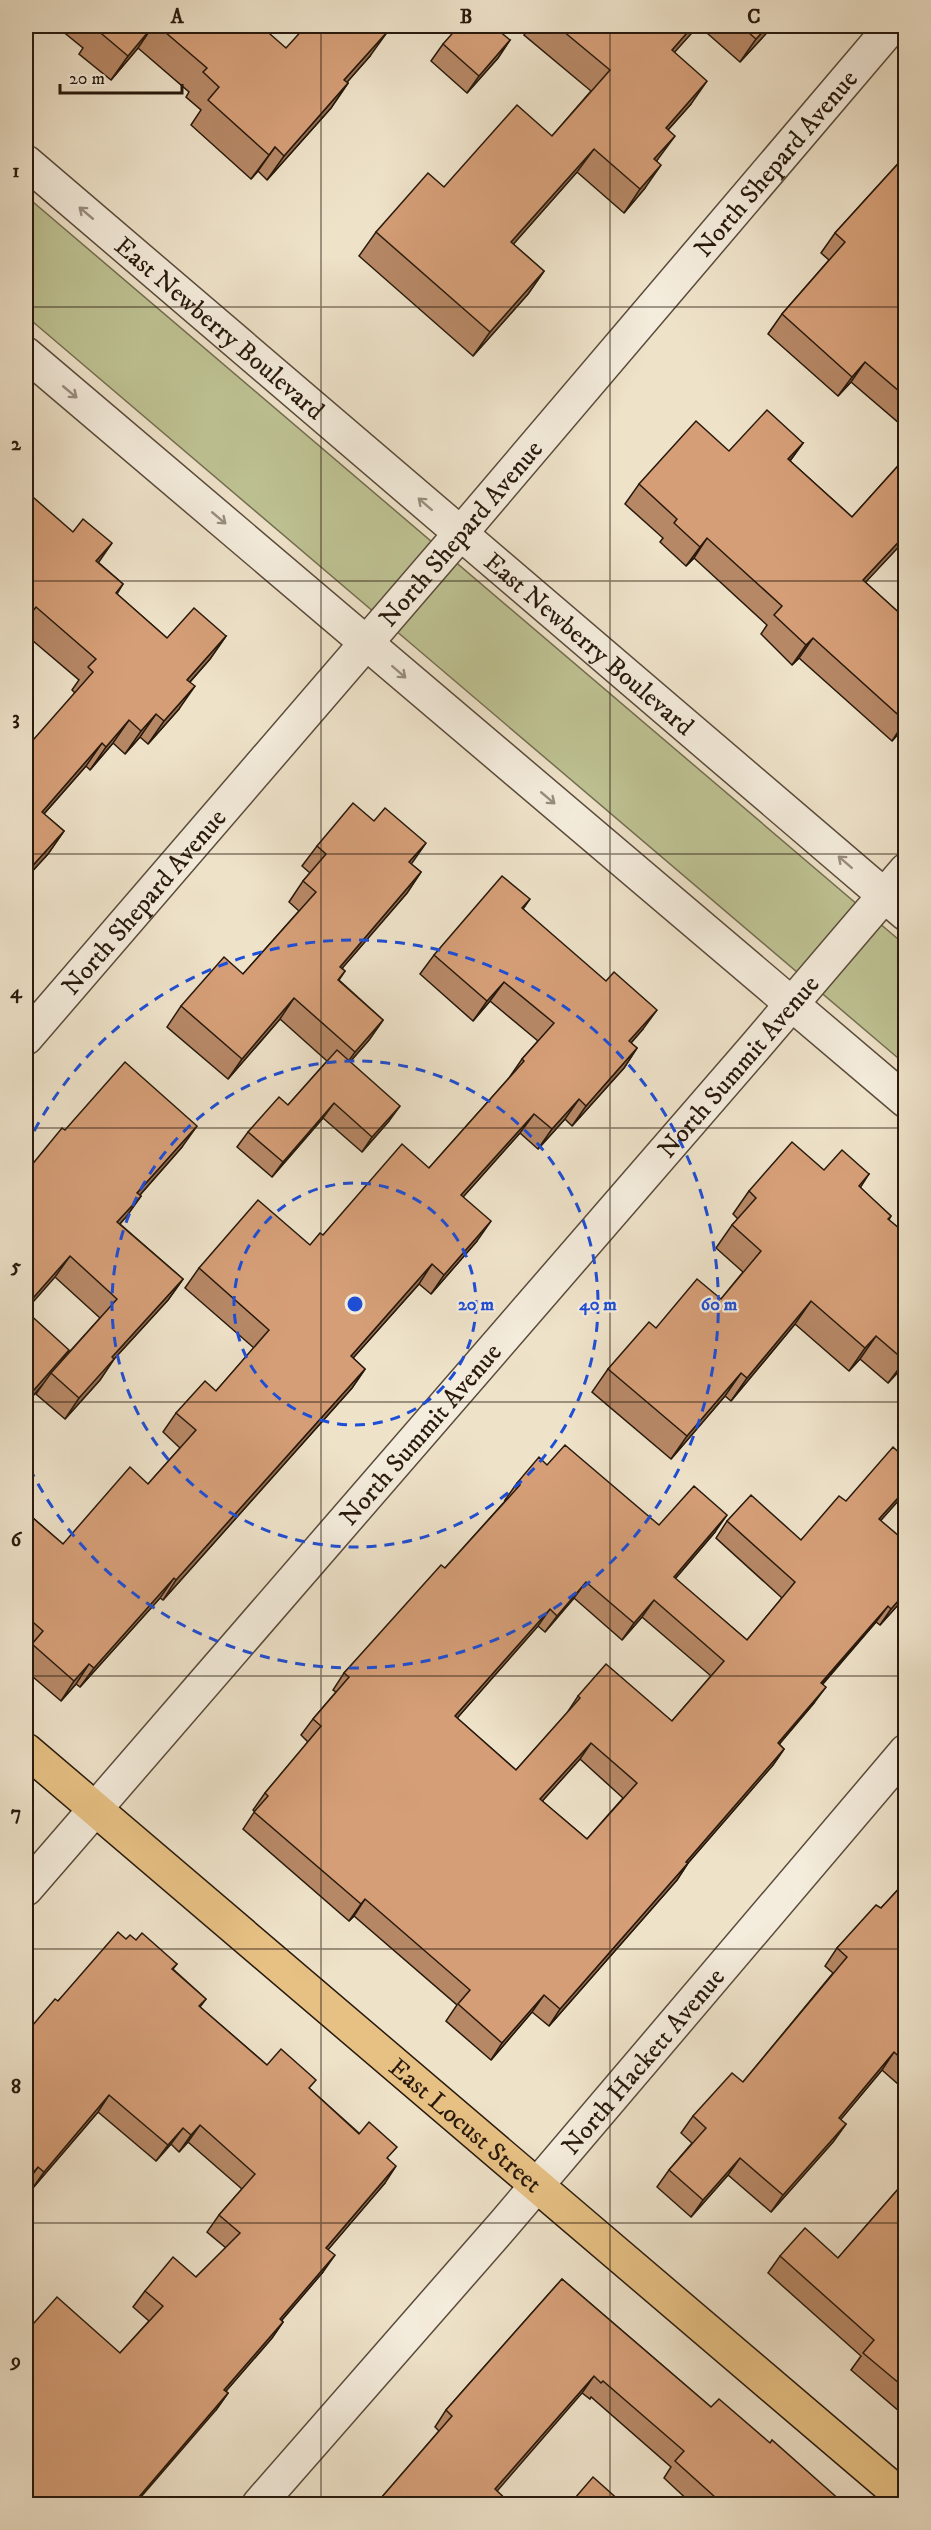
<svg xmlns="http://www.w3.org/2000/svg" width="931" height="2530" font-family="'IM FELL DW Pica',serif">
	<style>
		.green { fill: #bec293; stroke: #736e50; stroke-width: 1.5 }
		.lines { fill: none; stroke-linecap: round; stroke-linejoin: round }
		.minor-casing { stroke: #5a4b3b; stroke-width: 36 }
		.major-casing { stroke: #28190c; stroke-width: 36 }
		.minor { stroke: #f4ecdc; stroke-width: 33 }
		.major { stroke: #e7c184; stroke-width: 33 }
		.wall { fill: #b78866; stroke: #28190c; stroke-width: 1.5; fill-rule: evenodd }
		.shaded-wall { fill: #956f53; stroke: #28190c; stroke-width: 1.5 }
		.building { fill: #d59e77; stroke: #28190c; stroke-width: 1.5; fill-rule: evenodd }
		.oneway { stroke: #988d7e }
		.grid { fill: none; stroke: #28190c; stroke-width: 1.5; stroke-opacity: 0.55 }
		.ring { fill: none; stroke: #1d4ed8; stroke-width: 3; stroke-dasharray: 10 8 }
		.labels { text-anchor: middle; stroke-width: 4.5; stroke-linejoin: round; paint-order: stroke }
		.street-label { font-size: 26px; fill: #28190c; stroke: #f4ecdc }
		.centre { fill: #1d4ed8; stroke: #f4ecdc; stroke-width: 3 }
		.ring-label { font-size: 18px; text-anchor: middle; font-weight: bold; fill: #1d4ed8; stroke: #f4ecdc; stroke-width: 4.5; stroke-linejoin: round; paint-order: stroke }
		.neatline { fill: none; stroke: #28190c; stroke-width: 2 }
		.grid-label { font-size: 20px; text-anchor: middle; font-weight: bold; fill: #28190c }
	</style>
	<rect width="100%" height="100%" fill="#eee2c9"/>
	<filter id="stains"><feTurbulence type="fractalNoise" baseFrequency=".00333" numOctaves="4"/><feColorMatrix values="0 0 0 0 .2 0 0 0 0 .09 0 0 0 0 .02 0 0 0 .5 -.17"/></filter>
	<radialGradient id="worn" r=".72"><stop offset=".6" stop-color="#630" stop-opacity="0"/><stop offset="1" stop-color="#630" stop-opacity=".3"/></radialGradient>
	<!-- green -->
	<path class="green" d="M26 196 905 945V1064L26 316Z"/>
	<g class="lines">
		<!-- minor casing -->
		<g class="minor-casing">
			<g id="minor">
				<path id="s1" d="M26 162 906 914"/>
				<path d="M26 354 906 1101"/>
				<path id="s2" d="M26 1038 460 534 892 26"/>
				<path id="s3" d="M26 1889 755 1047 906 870"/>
				<path id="s4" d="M259 2504 504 2224 906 1751"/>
			</g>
		</g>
		<!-- major casing -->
		<g class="major-casing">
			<g id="major">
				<path id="s5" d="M26 1750 906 2500"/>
			</g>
		</g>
		<!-- minor -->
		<use href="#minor" class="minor"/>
		<!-- major -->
		<use href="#major" class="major"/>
	</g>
	<!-- wall -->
	<g class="wall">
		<path d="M56 26H241L246 30 286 48 370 56 347 82 348 83 331 108 267 180 258 171 251 179 191 125 201 110 186 97 189 92 138 48 111 80 79 54 83 48Z"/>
		<path d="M530 26H698L674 52 691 104 668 130 657 161 645 188 624 213 577 172 513 244 544 271 528 294 473 356 359 256 376 232 444 187 552 136 591 91 524 35Z"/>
		<path d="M699 26H773L740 62Z"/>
		<path d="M510 40 498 58 467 93 431 61 443 44Z"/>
		<path d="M906 155V429L851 382 838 396 768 334 782 314 829 260 821 253 835 233Z"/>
		<path d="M803 443 790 461 852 517 906 457V539L865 582 906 619V725L892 741 799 658 792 665 761 634 767 625 694 558 686 566 660 542 663 538 625 504 639 484 729 451Z"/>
		<path d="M26 491 98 562 123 584 117 594 167 638 226 636 210 659 190 682 179 709 148 744 140 737 125 754 113 743 90 770 86 766 44 814 64 831 48 854 26 878 75 693 72 690 79 680 26 635Z"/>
		<path d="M317 846 411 864 421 872 407 893 342 968 345 971 339 980 383 1020 369 1040 350 1062 389 1121 362 1152 323 1118 272 1177 237 1147 248 1132 288 1105 327 1061 280 1019 228 1079 167 1027 181 1006 243 974 299 911 289 902 303 881 310 873 302 866Z"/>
		<path d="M530 899 523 909 643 1029 631 1043 637 1048 624 1068 572 1126 565 1119 538 1149 520 1133 463 1197 477 1241 431 1294 419 1284 353 1358 365 1369 352 1388 163 1600 160 1598 80 1687 76 1684 61 1701 26 1671V1653L28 1650 26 1648V1512L63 1544 148 1484 180 1448 163 1432 176 1413 216 1391 254 1348 185 1288 199 1268 310 1245 323 1235 429 1168 509 1078 522 1059 538 1041 490 1001 473 1021 420 974 434 955Z"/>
		<path d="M65 1130 182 1147 140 1195 141 1196 126 1217 120 1224 183 1279 168 1300 114 1359 100 1380 65 1419 36 1394 43 1384 26 1404 69 1350 63 1359 100 1318 55 1277Z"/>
		<path d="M824 1170 869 1174 860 1188 891 1216 889 1220 906 1234V1373L901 1369 888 1383 860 1359 849 1371 795 1324 731 1401 725 1396 671 1459 592 1392 608 1369 656 1328 721 1299 743 1272 716 1248 732 1225 738 1219 733 1214 749 1191Z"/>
		<path d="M906 1459V1492L880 1521 906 1542V1549L903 1553 906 1555V1596L880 1625 876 1622 823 1684 814 1703 779 1744 784 1749 773 1765 688 1863 677 1880 549 2026 532 2012 491 2060 446 2021 457 2005 354 1916 349 1921 243 1829 255 1811 253 1810 265 1793 308 1742 301 1735 313 1719 336 1692 333 1690 344 1673 445 1568 506 1500H505L517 1483 547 1465 659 1525 715 1532 675 1579 747 1640 782 1598 716 1538 727 1521 801 1540 846 1501ZM574 1598 622 1640 642 1617 711 1676 672 1721 578 1696 567 1713 516 1770 457 1718 538 1626 545 1632ZM580 1759 623 1798 587 1839 542 1801Z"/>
		<path d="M906 1881V2091L882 2070 840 2120 846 2124 833 2142 771 2212 728 2175 691 2217 657 2187 669 2170 692 2143 681 2133 693 2116 743 2082 833 1973 825 1966 837 1948 881 1908Z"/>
		<path d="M126 1939 136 1940 177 1964 173 1969 206 1999 200 2007 267 2065 310 2089 388 2159 385 2183 328 2249 323 2272 282 2320 283 2322 272 2338 226 2391 228 2393 216 2410 120 2353 149 2321 133 2307 145 2291 196 2277 226 2248 207 2232 219 2215 242 2189 188 2142 179 2152 171 2144 156 2161 98 2112 32 2189 26 2184 58 2001Z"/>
		<path d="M906 2180V2417L851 2370 861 2356 768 2273 780 2256 838 2258Z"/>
		<path d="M562 2279 711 2407 840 2505H693L664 2478 671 2467 591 2397 590 2399 582 2393 375 2505 439 2431 435 2427 446 2410Z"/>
	</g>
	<!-- shaded-wall -->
	<g class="shaded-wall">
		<path d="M153 26 138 48 111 80 128 56Z"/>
		<path d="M693 26H698L656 73 672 50Z"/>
		<path d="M768 26H773L740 62 756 39Z"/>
		<path d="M388 31 370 56 327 105 344 80Z"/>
		<path d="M510 40 498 58 467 93 479 76Z"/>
		<path d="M707 81 691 104 649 151 666 128Z"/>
		<path d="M348 83 331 108 267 180 284 156Z"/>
		<path d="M675 136 658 159 638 182 654 159Z"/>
		<path d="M275 147 258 171 251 179Z"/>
		<path d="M594 149 577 172 495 265 511 242Z"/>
		<path d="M661 165 645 188 624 213 640 189Z"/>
		<path d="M544 271 528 294 473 356 490 332Z"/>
		<path d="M865 362 851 382 838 396 852 377Z"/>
		<path d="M803 443 789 462 788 459Z"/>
		<path d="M906 534V539L849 600 863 580Z"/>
		<path d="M707 538 694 558 686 566 700 547Z"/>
		<path d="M112 543 96 566V561Z"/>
		<path d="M226 636 210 659 172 702 187 680Z"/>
		<path d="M813 638 799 658 792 665 806 645Z"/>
		<path d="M195 686 179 709 148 744 164 721Z"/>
		<path d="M156 714 140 737 125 754 141 731Z"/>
		<path d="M129 720 113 743 90 770 106 747Z"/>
		<path d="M905 721 906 725 892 741Z"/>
		<path d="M102 743 86 766 26 834 42 812Z"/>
		<path d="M64 831 48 854 26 878V873Z"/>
		<path d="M426 843 412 863 395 883 409 862Z"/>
		<path d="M421 872 407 893 326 987 340 967Z"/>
		<path d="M504 982 490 1001 473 1021 487 1001Z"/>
		<path d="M294 998 280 1019 228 1079 242 1059Z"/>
		<path d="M657 1010 643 1029 615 1061 629 1041Z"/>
		<path d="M383 1020 369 1040 340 1073 355 1052Z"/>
		<path d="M637 1048 624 1068 572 1126 586 1106Z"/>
		<path d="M579 1099 565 1119 538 1149 552 1129Z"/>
		<path d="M334 1103 323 1118 272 1177 283 1162Z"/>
		<path d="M400 1106 389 1121 362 1152 372 1137Z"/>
		<path d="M534 1114 520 1133 447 1215 461 1195Z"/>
		<path d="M197 1126 182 1147 123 1214 137 1193Z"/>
		<path d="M141 1196 126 1217 102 1243 117 1222Z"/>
		<path d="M491 1221 477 1241 431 1294 444 1275Z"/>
		<path d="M70 1256 55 1277 26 1310V1306Z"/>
		<path d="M432 1264 419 1284 337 1376 351 1356Z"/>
		<path d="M183 1279 168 1300 114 1359 100 1380 65 1419 79 1398 112 1357Z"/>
		<path d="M811 1301 795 1324 731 1401 747 1378Z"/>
		<path d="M876 1336 860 1359 849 1371 865 1348Z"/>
		<path d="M69 1350 55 1371 51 1373 43 1384 26 1404V1399Z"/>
		<path d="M906 1359V1362L901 1369 888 1383Z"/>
		<path d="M365 1369 352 1388 163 1600 176 1580Z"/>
		<path d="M741 1373 725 1396 671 1459 687 1436Z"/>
		<path d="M906 1489V1492L867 1536 879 1519Z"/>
		<path d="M727 1515 715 1532 662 1594 674 1577Z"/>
		<path d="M174 1578 160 1598 80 1687 94 1668Z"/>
		<path d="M586 1582 574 1598 545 1632 557 1616Z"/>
		<path d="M906 1592V1596L880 1625 891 1609Z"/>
		<path d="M654 1600 642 1617 622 1640 634 1623Z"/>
		<path d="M888 1606 876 1622 809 1699 821 1683Z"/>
		<path d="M550 1609 538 1626 444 1733 455 1716Z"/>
		<path d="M89 1664 76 1684 61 1701 74 1681Z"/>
		<path d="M826 1687 814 1703 766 1760 778 1743Z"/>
		<path d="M591 1743 580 1759 529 1816 540 1799Z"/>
		<path d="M784 1749 773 1765 675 1878 686 1862Z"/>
		<path d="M688 1863 677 1880 549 2026 560 2009Z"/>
		<path d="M365 1899 354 1916 349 1921 361 1904Z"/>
		<path d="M544 1995 532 2012 491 2060 502 2043Z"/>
		<path d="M894 2052 882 2070 827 2136 839 2118Z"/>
		<path d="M109 2095 98 2112 32 2189 44 2172Z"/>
		<path d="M846 2124 833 2142 771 2212 783 2195Z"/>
		<path d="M200 2125 188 2142 179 2152 191 2135Z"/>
		<path d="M183 2128 171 2144 156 2161 168 2145Z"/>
		<path d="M740 2158 728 2175 691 2217 703 2200Z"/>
		<path d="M396 2166 385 2183 315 2265 326 2248Z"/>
		<path d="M38 2167 26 2184V2181Z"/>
		<path d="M335 2255 323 2272 269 2335 280 2319Z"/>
		<path d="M283 2322 272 2338 213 2406 224 2390Z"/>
		<path d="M594 2376 582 2393 485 2505 495 2489Z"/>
		<path d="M228 2393 216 2410 134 2505H132Z"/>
	</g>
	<!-- building -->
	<g class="building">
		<path d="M99 26H153L128 56 96 29Z"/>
		<path d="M158 26H241L246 30 262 27 286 48 306 26H381L388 31 344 80 348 83 284 156 275 147 269 155 208 100 219 87 203 72 207 68Z"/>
		<path d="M459 26H493L510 40 479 76 443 44Z"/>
		<path d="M557 26H693L672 50 707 81 666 128 675 136 654 159 661 165 640 189 594 149 511 242 544 271 490 332 376 232 428 173 444 187 517 105 552 136 610 70Z"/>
		<path d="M741 26H768L756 39Z"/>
		<path d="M906 155V397L865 362 852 377 782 314 845 242 835 233Z"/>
		<path d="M767 410 803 443 788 459 852 517 906 457V534L863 580 906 619 905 721 813 638 806 645 774 615 782 606 707 538 700 547 674 523 677 519 639 484 696 421 729 451Z"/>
		<path d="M26 491 73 532 83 519 112 543 96 561 123 584 116 593 167 638 194 608 226 636 187 680 195 686 164 721 156 714 141 731 129 720 106 747 102 743 42 812 64 831 26 873V748L93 672 88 667 96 659 36 607 26 620Z"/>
		<path d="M353 803 374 821 385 808 426 843 409 862 421 872 340 967 345 971 338 980 383 1020 355 1052 294 998 242 1059 181 1006 224 957 243 974 316 892 303 881 326 854 317 846Z"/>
		<path d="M502 876 530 899 522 908 606 981 614 972 657 1010 629 1041 637 1048 586 1106 579 1099 552 1129 534 1114 461 1195 491 1221 444 1275 432 1264 351 1356 365 1369 176 1580 174 1578 94 1668 89 1664 74 1681 32 1644 43 1631 26 1616V1512L63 1544 130 1467 148 1484 196 1430 176 1413 205 1381 216 1391 269 1330 199 1268 258 1200 310 1245 320 1233 323 1235 402 1144 429 1168 524 1061 522 1059 554 1023 504 982 487 1001 434 955Z"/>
		<path d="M337 1050 400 1106 372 1137 334 1103 283 1162 248 1132 279 1097 288 1105Z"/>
		<path d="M125 1062 197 1126 137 1193 141 1196 117 1222 183 1279 112 1357 114 1359 79 1398 51 1373 117 1299 70 1256 26 1306V1172L62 1128 65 1130Z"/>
		<path d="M792 1142 824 1170 842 1150 869 1174 859 1186 891 1216 888 1219 906 1234V1359L904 1360 876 1336 865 1348 811 1301 747 1378 741 1373 687 1436 608 1369 649 1322 656 1328 697 1279 721 1299 761 1251 732 1225 756 1198 749 1191Z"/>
		<path d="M26 1311 69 1350 26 1399Z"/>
		<path d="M565 1445 659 1525 694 1486 727 1515 674 1577 747 1640 795 1582 727 1521 751 1495 801 1540 839 1496 846 1501 893 1447 906 1459V1489L879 1519 906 1542V1548L902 1552 906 1555V1592L891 1609 888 1606 821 1683 826 1687 778 1743 784 1749 686 1862 688 1863 560 2009 544 1995 502 2043 458 2004 470 1990 365 1899 361 1904 254 1812 268 1796 265 1793 321 1726 313 1719 349 1677 344 1673 441 1565 445 1568 520 1485 517 1483 539 1457 547 1465ZM586 1582 634 1623 654 1600 724 1661 672 1721 606 1664 578 1696 580 1698 516 1770 455 1716 550 1609 557 1616ZM591 1743 637 1783 587 1839 540 1799Z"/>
		<path d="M906 1881V2063L894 2052 839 2118 846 2124 783 2195 740 2158 703 2200 669 2170 706 2128 693 2116 732 2073 743 2082 847 1957 837 1948 876 1905 881 1908Z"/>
		<path d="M118 1932 126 1939 130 1935 136 1940 142 1933 177 1964 172 1969 206 1999 199 2006 267 2065 281 2049 316 2080 309 2088 359 2134 369 2122 397 2147 387 2158 396 2166 326 2248 335 2255 280 2319 283 2322 224 2390 228 2393 132 2505H26V2332L57 2297 120 2353 163 2306 145 2291 173 2257 196 2277 240 2233 219 2215 255 2174 200 2125 191 2135 183 2128 168 2145 109 2095 44 2172 38 2167 26 2181V2033L55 1999 58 2001Z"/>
		<path d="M906 2180V2389L863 2353 874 2340 780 2256 805 2228 838 2258Z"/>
		<path d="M562 2279 711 2407 719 2399 770 2443 772 2440 842 2502 839 2505H708L715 2497 675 2461 684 2451 603 2381 601 2383 594 2376 495 2489 512 2505H375L452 2416 446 2410Z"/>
		<path d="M593 2477 622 2503 621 2505H569Z"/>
	</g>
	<!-- one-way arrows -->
	<defs><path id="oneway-shaft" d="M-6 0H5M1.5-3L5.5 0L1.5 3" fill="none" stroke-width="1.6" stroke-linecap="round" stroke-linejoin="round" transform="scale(1.5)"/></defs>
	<g class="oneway">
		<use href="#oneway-shaft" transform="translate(86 213) rotate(-140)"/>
		<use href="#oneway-shaft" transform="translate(70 392) rotate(40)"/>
		<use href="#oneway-shaft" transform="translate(425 504) rotate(-139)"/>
		<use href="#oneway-shaft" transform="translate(219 518) rotate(40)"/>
		<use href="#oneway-shaft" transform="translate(399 672) rotate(41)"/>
		<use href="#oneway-shaft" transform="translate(548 798) rotate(40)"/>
		<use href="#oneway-shaft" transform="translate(845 862) rotate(-139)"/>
	</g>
	<!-- grid -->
	<path class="grid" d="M321 26V2504M610 26V2504M26 307H906M26 581H906M26 854H906M26 1128H906M26 1402H906M26 1676H906M26 1949H906M26 2223H906"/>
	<!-- distance rings -->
	<g class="ring">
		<circle cx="355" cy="1304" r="121"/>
		<circle cx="355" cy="1304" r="243"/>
		<path d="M26 1147A364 364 0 1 1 26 1461"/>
	</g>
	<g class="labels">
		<!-- street labels -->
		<g class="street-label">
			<text dy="9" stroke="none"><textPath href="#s2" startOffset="1152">North Shepard Avenue</textPath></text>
			<text dy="9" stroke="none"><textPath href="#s1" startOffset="255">East Newberry Boulevard</textPath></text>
			<text dy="9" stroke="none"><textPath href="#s2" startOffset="666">North Shepard Avenue</textPath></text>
			<text dy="9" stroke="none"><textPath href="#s1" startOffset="741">East Newberry Boulevard</textPath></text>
			<text dy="9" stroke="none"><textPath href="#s2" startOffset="180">North Shepard Avenue</textPath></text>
			<text dy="9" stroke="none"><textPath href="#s3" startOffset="1088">North Summit Avenue</textPath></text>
			<text dy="9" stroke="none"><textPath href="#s3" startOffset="602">North Summit Avenue</textPath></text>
			<text dy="9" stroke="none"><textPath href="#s4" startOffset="586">North Hackett Avenue</textPath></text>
			<text dy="9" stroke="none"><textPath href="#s5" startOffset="578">East Locust Street</textPath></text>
		</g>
	</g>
	<circle cx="355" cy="1304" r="9" class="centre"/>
	<g class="ring-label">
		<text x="476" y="1310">20 m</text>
		<text x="598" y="1310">40 m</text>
		<text x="719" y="1310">60 m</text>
	</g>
	<!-- margin -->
	<rect width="931" height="2530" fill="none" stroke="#eee2c9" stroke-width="66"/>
	<!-- scale -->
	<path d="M60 84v9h122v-9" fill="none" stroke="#28190c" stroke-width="3"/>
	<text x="69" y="84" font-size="18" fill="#28190c" stroke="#f4ecdc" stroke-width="4.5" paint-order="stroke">20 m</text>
	<rect x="33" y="33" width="865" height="2464" class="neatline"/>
	<g class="grid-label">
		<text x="177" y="23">A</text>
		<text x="466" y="23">B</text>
		<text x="754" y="23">C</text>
		<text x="16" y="177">1</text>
		<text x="16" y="450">2</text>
		<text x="16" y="724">3</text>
		<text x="16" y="998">4</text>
		<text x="16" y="1272">5</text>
		<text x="16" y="1546">6</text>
		<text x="16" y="1819">7</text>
		<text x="16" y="2093">8</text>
		<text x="16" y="2367">9</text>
	</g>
	<rect width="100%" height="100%" filter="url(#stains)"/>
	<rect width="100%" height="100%" fill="url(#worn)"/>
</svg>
